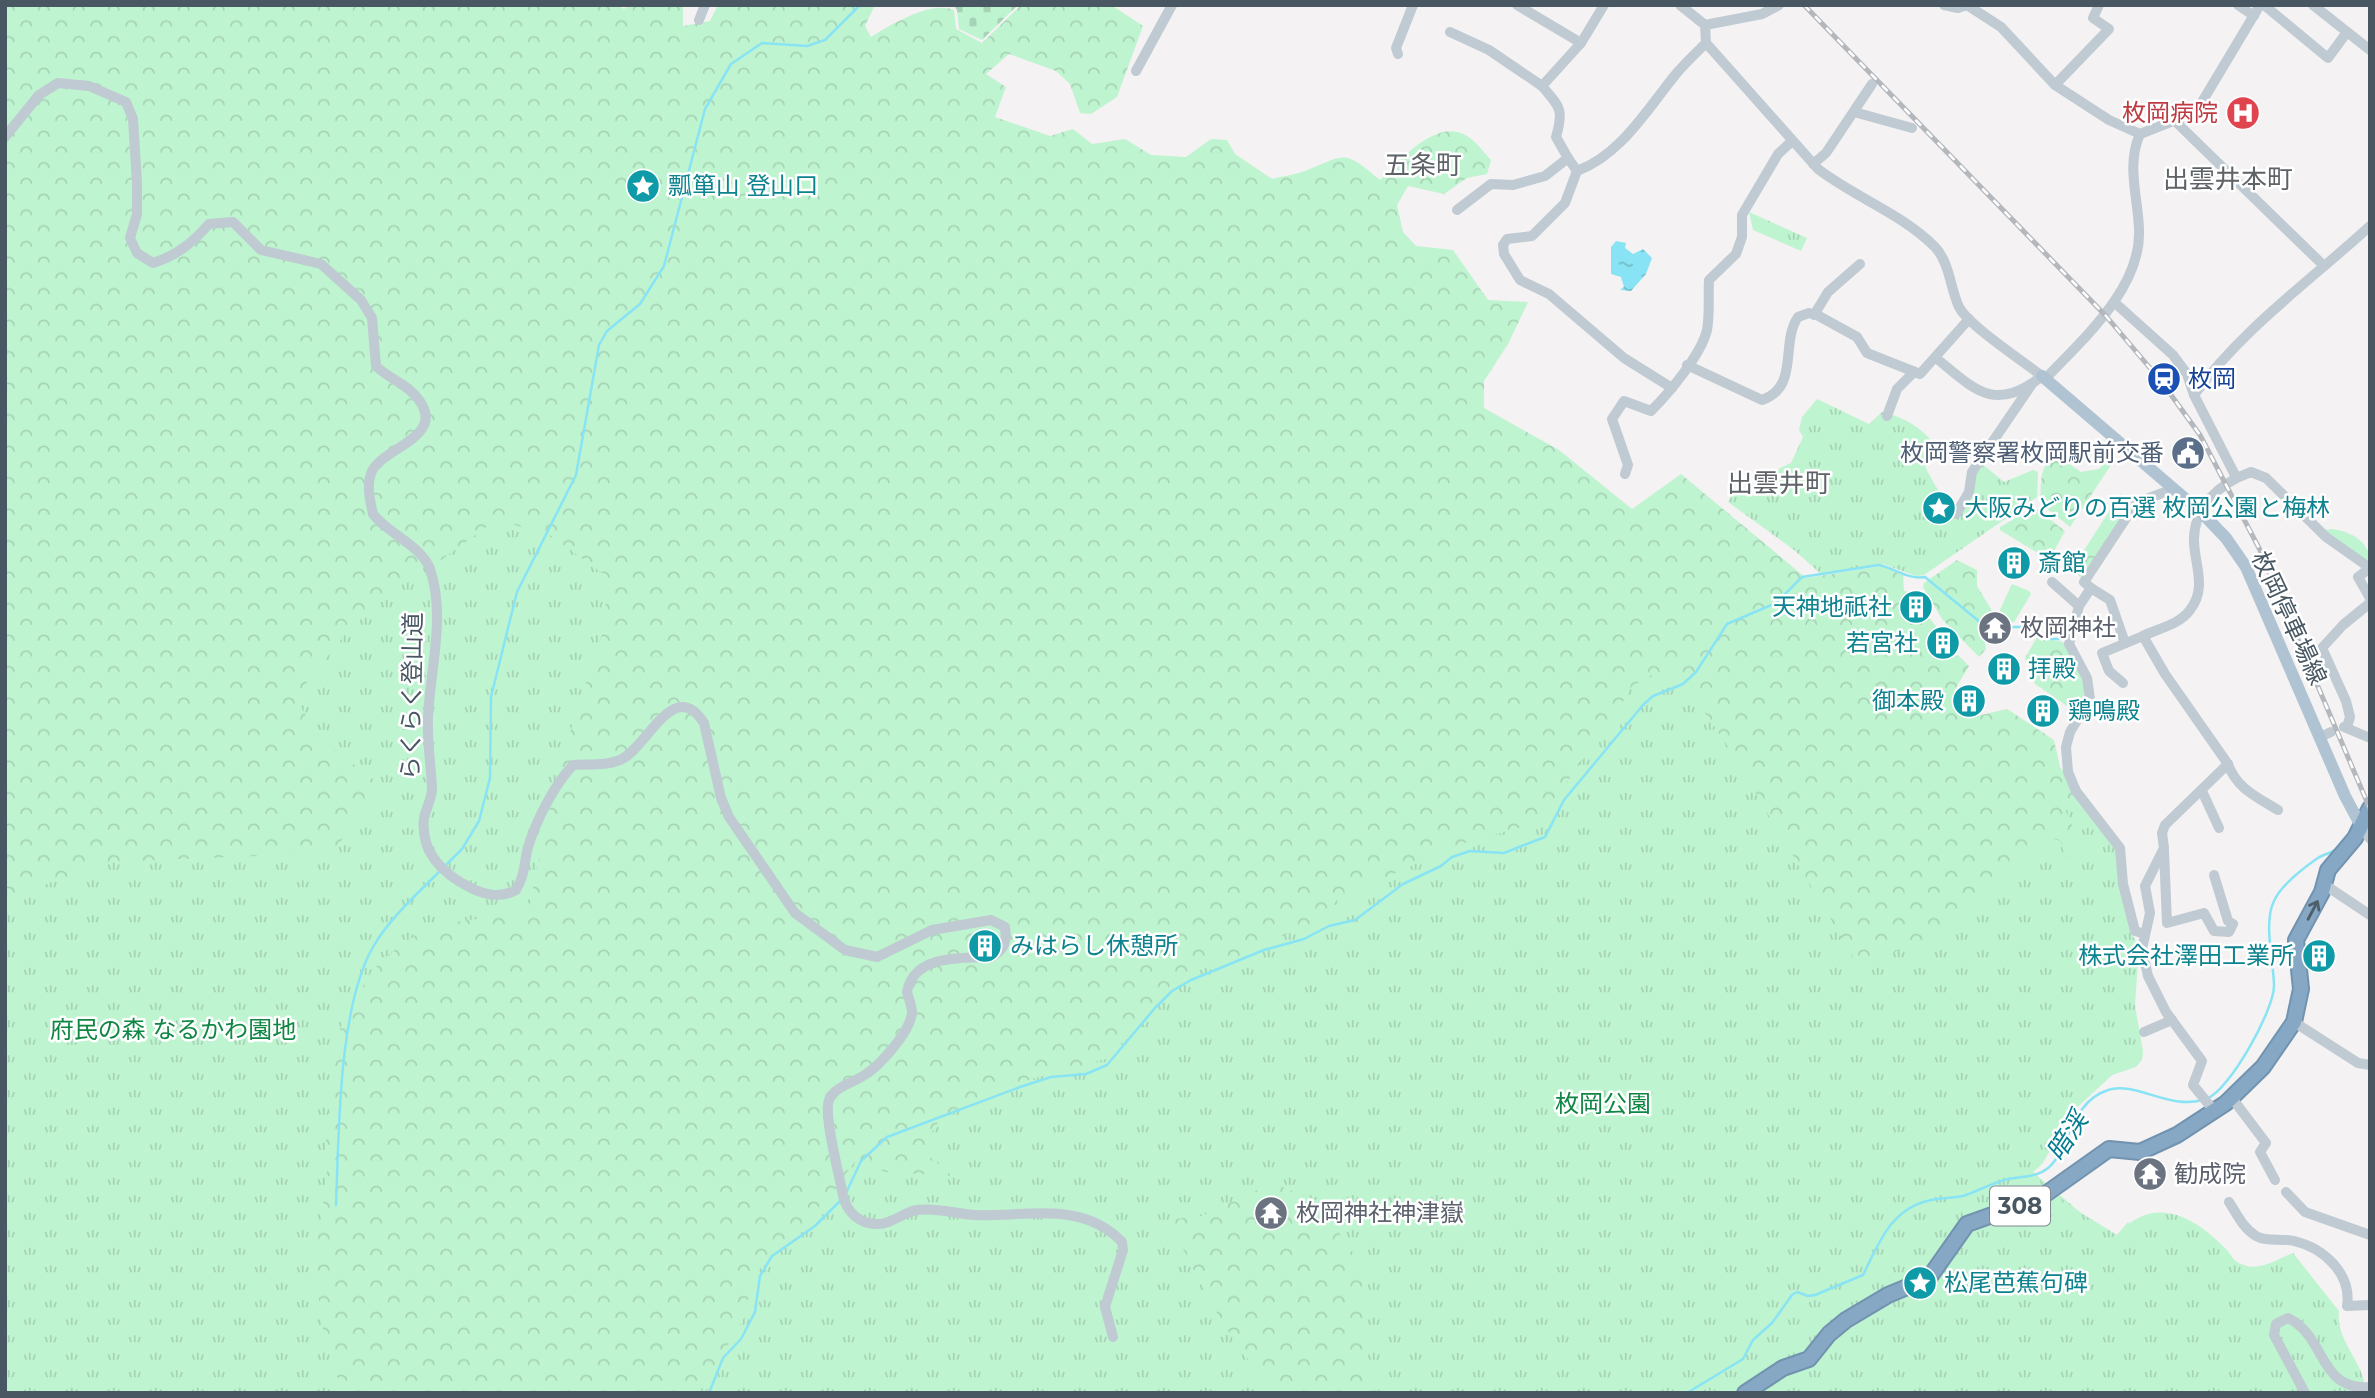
<svg xmlns="http://www.w3.org/2000/svg" width="2375" height="1398" font-family="Montserrat,'Noto Sans JP',sans-serif">
	<style>
		.forest { fill: url(#forest-crowns) }
		.cemetery { fill: url(#cemetery-stones) }
		.park { fill: url(#park-tufts) }
		.garden { fill: #bff4d0 }
		.water { fill: url(#water-ripples) }
		.lines { fill: none; stroke-linecap: round; stroke-linejoin: round }
		.stream { stroke: #88e4f4; stroke-width: 2.5 }
		.highway-casing { stroke: #7193b0; stroke-width: 18 }
		.minor { stroke: #bfcad2; stroke-width: 10 }
		.major { stroke: #b0c3d2; stroke-width: 12 }
		.highway { stroke: #86a8c4; stroke-width: 14 }
		.rail-casing { stroke: #b4b8bd; stroke-width: 5 }
		.rail { stroke: #fff; stroke-width: 2.5; stroke-dasharray: 8; stroke-linecap: butt }
		.oneway { stroke: #4e5f6c }
		.labels { text-anchor: middle; stroke-width: 5; stroke-linejoin: round; paint-order: stroke }
		.shield { fill: #fff; stroke: #7f8991; stroke-width: 2 }
		.shield-label { font-size: 23px; font-weight: bold; fill: #485762 }
		.health-label { font-size: 24px; fill: #be3a42; stroke: #fff; text-anchor: end }
		.culture-label { font-size: 24px; fill: #0d838f; stroke: #fff; text-anchor: start }
		.transit-label { font-size: 24px; fill: #164399; stroke: #fff; text-anchor: start }
		.service-label { font-size: 24px; fill: #4e5e75; stroke: #fff; text-anchor: end }
		.street-label { font-size: 24px; fill: #485762; stroke: #fff }
		.worship-label { font-size: 24px; fill: #5b616d; stroke: #fff; text-anchor: start }
		.park-label { font-size: 24px; fill: #0f8643; stroke: #fff }
		.neighbourhood-label { font-size: 26px; fill: #5e6368; stroke: #fff }
		.water-label { font-size: 26px; font-style: italic; fill: #047c91; stroke: #fff }
	</style>
	<defs>
		<pattern id="forest-crowns" width="20" height="18" patternUnits="userSpaceOnUse" patternTransform="scale(1.75)"><rect width="20" height="18" fill="#bff4d0"/><path d="M2 6a3 3 0 1 1 6 0M12 15a3 3 0 1 1 6 0" fill="none" stroke="#a6d3b5"/></pattern>
		<pattern id="cemetery-stones" width="16" height="16" patternUnits="userSpaceOnUse" patternTransform="scale(1.75)"><rect width="16" height="16" fill="#bff4d0"/><path d="M2 7V4a2 2 0 0 1 4 0v3zM10 15v-3a2 2 0 0 1 4 0v3z" fill="#a6d3b5"/></pattern>
		<pattern id="park-tufts" width="24" height="20" patternUnits="userSpaceOnUse" patternTransform="scale(1.75)"><rect width="24" height="20" fill="#bff4d0"/><path d="M3 7l-1-3M5 7V3M7 7l1-3M15 17l-1-3M17 17v-4M19 17l1-3" fill="none" stroke="#a6d3b5"/></pattern>
		<pattern id="water-ripples" width="26" height="14" patternUnits="userSpaceOnUse" patternTransform="scale(1.75)"><rect width="26" height="14" fill="#88e4f4"/><path d="M2 4q2-2 4 0t4 0M15 11q2-2 4 0t4 0" fill="none" stroke="#71bcc9"/></pattern>
	</defs>
	<rect width="100%" height="100%" fill="#f4f2f2"/>
	<!-- forest -->
	<g class="forest">
		<path d="M5 5H617L624 9 630 5H683V26L710 21 718 5H875L865 26 871 37C890 25 931 0 954 10L956 29 982 43 1021 5H1111L1143 26 1117 97 1091 114 1080 113 1070 84 1056 71 1009 54 986 74 1006 87 995 117 1050 136 1073 129 1092 144 1125 139 1151 155 1186 157 1211 139 1227 140 1235 154 1272 179C1282 176 1295 175 1305 171 1347 154 1343 149 1380 180 1400 161 1436 117 1467 136 1476 141 1484 153 1491 160L1487 174 1467 178 1444 194 1408 186 1397 205 1403 232 1416 246 1453 250 1488 300 1528 302 1508 344 1484 381V408L1559 450 1632 509 1681 474 1806 578 1881 566 1903 575 1904 591 1917 593 1927 605 1916 599 1911 607 1924 611 1942 634 1934 645 1943 655 1952 658 1958 655 1969 666 1954 691 1973 717 2007 709 2054 740 2060 767 2116 847 2127 935 2112 1075 2074 1110 2042 1164 2033 1172 2082 1214 2117 1235 2128 1222 2295 1393H5Z"/>
		<path d="M2059 457 2081 472 2099 469 2109 458 2113 462 2070 527 2040 503C2042 485 2037 462 2059 457Z"/>
		<path d="M2121 493 2123 502 2129 507 2082 578 2072 569Z"/>
		<path d="M2034 507 2065 531 2049 560 2000 530V527Z"/>
		<path d="M1957 560 1977 570V586L1994 614 1993 623 1984 636 1986 649 1979 657 1942 619 1923 587 1924 583Z"/>
		<path d="M2037 637 2063 642C2075 662 2089 682 2083 705L2073 710 2035 684 2025 658Z"/>
	</g>
	<!-- cemetery -->
	<path class="cemetery" d="M953 5H1018L982 40 959 29 957 10Z"/>
	<!-- park -->
	<g class="park">
		<path d="M1749 212 1807 238 1801 251 1753 230Z"/>
		<path d="M1817 399 1869 424 1882 412C1904 417 1921 427 1935 445L1925 466C1935 486 1941 499 1962 509L1975 469 1981 463 2004 482 2033 470 2038 472 2037 497 1924 575 1916 576 1883 564 1821 574 1794 550 1728 502 1733 493 1755 496 1764 492 1780 468 1791 463 1803 437 1799 430 1802 417Z"/>
		<path d="M496 520 550 535 609 578 602 634 558 769 528 912 455 922 416 935 388 955 371 972 340 1028 326 1132 327 1178 314 1263 323 1329 342 1393H5V898L111 862 332 853 383 787 321 739 295 698 353 624 397 579 441 560Z"/>
		<path d="M2333 529C2352 532 2370 542 2370 563L2323 530Z"/>
		<path d="M1657 672 1669 676 1687 688 1725 742 1858 965 1875 964 1905 946 1938 941 1990 885 2021 864 2041 836 2061 841 2064 854 2069 858 2078 840 2065 809 2075 797 2116 847 2120 894 2132 935 2139 945 2135 1006 2143 1051 2142 1060 2136 1067 2112 1075 2074 1110 2042 1164 2033 1172C2056 1199 2087 1217 2117 1235 2151 1196 2190 1213 2223 1246 2228 1250 2232 1258 2237 1262 2257 1274 2275 1260 2293 1253L2339 1311C2335 1342 2367 1364 2365 1393H1381L1368 1381 1362 1335 1369 1276 1338 1231 1328 1205 1272 1183 1202 1216 1165 1220C1180 1240 1188 1259 1200 1282 1219 1320 1247 1364 1279 1393H699L744 1318 752 1283 769 1252 799 1228 834 1191 856 1160 885 1172 952 1176 928 1155 927 1140 941 1118 1028 1080 1106 1059 1136 1029 1170 986 1191 973 1239 957 1263 943 1317 923 1338 899 1457 845 1537 823 1612 720 1632 686Z"/>
	</g>
	<!-- garden -->
	<path class="garden" d="M2012 584 2029 591 2031 594 2014 622 2002 623 1997 616Z"/>
	<!-- water -->
	<path class="water" d="M1616 241 1626 243 1625 248 1633 254 1643 249 1652 258 1646 274 1631 291 1620 290 1624 287 1621 277 1611 274V247Z"/>
	<g class="lines">
		<!-- stream -->
		<g class="stream">
			<path d="M445 866 462 849 479 821 490 778 491 697 517 592 576 475 599 345 607 331 640 304 664 266 705 109 731 64 762 43 807 46 825 40 860 5"/>
			<path d="M2208 1098C2230 1089 2274 1010 2274 986 2274 963 2263 923 2274 901 2281 885 2301 870 2315 860 2322 854 2331 854 2338 848"/>
			<path d="M846 1193 861 1161 887 1137 1020 1087 1051 1077 1086 1074 1107 1065 1155 1008 1172 991 1191 980 1264 950 1304 939 1329 926 1355 920 1403 884 1441 866 1452 857 1470 851 1504 853 1545 837 1564 800 1643 705 1653 696 1683 684 1696 672 1727 624 1776 603 1802 577 1879 565C1894 568 1909 580 1925 577L1986 627H2021L2047 639H2062"/>
			<path d="M336 1205C339 1134 338 1008 373 947 389 919 417 894 440 871"/>
			<path d="M709 1393 723 1358 741 1339 755 1312 760 1276 772 1256 815 1226 840 1201"/>
			<path d="M1687 1393 1743 1359 1753 1340 1772 1323 1792 1295 1797 1292 1808 1296 1815 1295 1863 1275C1879 1243 1891 1208 1931 1200 1941 1198 1952 1198 1963 1196 1978 1191 1992 1183 2008 1179 2022 1176 2036 1178 2048 1168 2070 1150 2070 1102 2108 1090 2135 1081 2170 1110 2202 1100"/>
		</g>
		<!-- highway casing -->
		<g class="highway-casing">
			<path id="highway" d="M1745 1393 1783 1368 1809 1359 1829 1334 1846 1320 1888 1295 1929 1278 1967 1224 2040 1198 2109 1149 2140 1152 2177 1135 2226 1103 2263 1067 2294 1022 2301 989 2296 940 2322 892 2328 870 2355 838 2370 808"/>
		</g>
		<!-- minor -->
		<g class="minor">
			<path d="M1517 5 1581 43"/>
			<path d="M1680 5 1705 25 1706 43 1818 169C1856 198 1901 213 1935 247 1950 263 1950 288 1959 307 1968 325 2024 362 2042 376 1995 414 1974 389 1936 358"/>
			<path d="M1944 5 1958 8 1967 5"/>
			<path d="M1967 5 2001 27 2055 85 2109 120 2140 134 2196 112 2260 5"/>
			<path d="M2238 5 2254 16"/>
			<path d="M2264 5 2328 58 2347 32"/>
			<path d="M2313 5 2370 50"/>
			<path d="M699 20 705 5"/>
			<path d="M1705 25 1762 14 1779 5"/>
			<path d="M1450 32 1489 50 1542 86"/>
			<path d="M1398 54 1396 48 1413 5"/>
			<path d="M1136 71 1172 5"/>
			<path d="M2055 85 2109 29 2093 18 2099 5"/>
			<path d="M1854 112 1912 128"/>
			<path d="M2175 121 2322 264"/>
			<path d="M5 137 39 95 58 83 89 86 126 102 133 119 137 183V214L130 238 137 253 153 263C178 255 192 243 209 224L233 222 261 250 321 264 361 300 372 318 376 366C389 379 409 385 419 400 446 437 384 447 372 471 366 484 370 501 373 514 387 533 422 546 430 569 446 617 430 669 428 718 427 742 431 765 432 788 432 799 426 808 424 818 420 853 443 874 471 888 487 896 501 898 516 890 525 875 524 863 528 847 536 821 554 785 573 765 589 764 608 766 622 759 648 746 674 676 704 723L721 798 729 817 795 913 845 950 877 957 932 930 991 920 1005 927C1007 941 1005 950 991 957 963 958 914 954 907 992 909 999 912 1007 912 1013 910 1032 879 1067 863 1076 852 1083 834 1087 829 1100 823 1115 840 1177 843 1196 847 1212 859 1224 877 1224 890 1225 904 1212 917 1210 936 1207 956 1214 975 1215 1027 1217 1082 1200 1122 1242L1123 1250 1105 1307 1113 1337"/>
			<path d="M1568 158 1577 171 1565 203 1532 236 1507 239 1503 245 1504 254 1520 280 1549 294 1624 358 1672 388"/>
			<path d="M1813 164 1826 153 1872 84"/>
			<path d="M1577 171C1621 155 1648 108 1676 74 1685 63 1696 53 1706 43"/>
			<path d="M1457 210 1491 184 1513 185 1545 176 1568 158 1556 137C1564 109 1560 107 1542 86L1581 43 1604 5"/>
			<path d="M2114 302 2173 355 2187 374 2194 395 2236 477"/>
			<path d="M1814 315 1828 292 1860 264"/>
			<path d="M1687 365 1762 400C1800 387 1780 343 1798 317L1809 313 1817 315 1857 337 1867 353 1920 374 1969 319"/>
			<path d="M2045 379C2082 340 2142 288 2139 229 2138 197 2126 165 2140 134"/>
			<path d="M2194 395C2242 329 2310 281 2370 226"/>
			<path d="M1887 416 1897 389 1914 372"/>
			<path d="M1625 474 1628 465 1612 419 1624 401 1651 411C1669 393 1701 355 1707 330 1710 314 1708 296 1709 280L1736 254 1742 237V215L1778 154 1792 141"/>
			<path d="M1956 514 1969 492 1972 472 2032 384"/>
			<path d="M2370 568 2358 577 2370 598"/>
			<path d="M2052 582 2079 606"/>
			<path d="M2091 588 2110 600 2125 643"/>
			<path d="M2123 683 2109 671 2102 653 2143 636"/>
			<path d="M2344 727 2370 738"/>
			<path d="M2347 727 2350 717 2346 701 2322 648 2343 625 2370 603"/>
			<path d="M2320 737 2331 732"/>
			<path d="M2202 791 2219 828"/>
			<path d="M2278 810C2257 797 2236 788 2228 764L2165 674 2143 636C2159 628 2179 625 2190 610 2207 588 2195 566 2194 542 2193 506 2220 483 2251 472L2266 478 2326 537 2370 568"/>
			<path d="M2361 826 2370 839"/>
			<path d="M2164 851 2167 923 2204 913 2214 931 2229 932 2233 924 2228 921 2214 875"/>
			<path d="M2325 885 2370 915"/>
			<path d="M2145 934 2135 931 2123 884 2120 848 2076 791 2068 772 2066 747 2070 732 2090 699 2087 678 2069 644 2079 606 2091 588 2084 582 2136 503 2173 489"/>
			<path d="M2294 1022 2358 1063 2370 1065"/>
			<path d="M2144 1032 2172 1020"/>
			<path d="M2232 1098 2266 1143 2260 1152 2275 1180"/>
			<path d="M2215 1112 2193 1085 2202 1061 2166 1012 2148 976 2142 949 2150 913 2145 886 2164 848 2162 833 2165 825 2228 764"/>
			<path d="M2286 1192 2305 1212 2370 1235"/>
			<path d="M2229 1202C2237 1214 2243 1228 2256 1236 2266 1242 2282 1238 2294 1241 2324 1248 2352 1274 2347 1306L2370 1305"/>
			<path d="M2305 1393 2274 1335 2276 1324 2288 1318C2327 1337 2318 1391 2370 1387"/>
		</g>
		<!-- major -->
		<path class="major" d="M2042 376 2202 513 2226 538 2246 567 2345 796 2361 826"/>
		<!-- highway -->
		<use href="#highway" class="highway"/>
		<!-- rail casing -->
		<g class="rail-casing">
			<path id="rail" d="M1804 5 2106 316 2161 381 2200 435 2260 550 2370 809"/>
		</g>
		<!-- rail -->
		<use href="#rail" class="rail"/>
	</g>
	<!-- one-way arrows -->
	<defs><path id="oneway-shaft" d="M-6 0H5M1.5-3L5.5 0L1.5 3" fill="none" stroke-width="1.6" stroke-linecap="round" stroke-linejoin="round" transform="scale(1.75)"/></defs>
	<use class="oneway" href="#oneway-shaft" transform="translate(2313 910) rotate(-62)"/>
	<!-- icons -->
	<defs>
		<g id="hospital-disc" transform="scale(1.75)"><circle r="9.5" fill="#e0444e" stroke="#fff"/><path d="M-5-5h3v3.5h4V-5h3V5h-3V1.5h-4V5h-3Z" fill="#fff"/></g>
		<g id="sight-disc" transform="scale(1.75)"><circle r="9.5" fill="#0f9aa8" stroke="#fff"/><path d="M0-6L1.8-2.2L6-1.7L2.9 1.2L3.7 5.4L0 3.3L-3.7 5.4L-2.9 1.2L-6-1.7L-1.8-2.2Z" fill="#fff"/></g>
		<g id="station-disc" transform="scale(1.75)"><circle r="9.5" fill="#1a4fb4" stroke="#fff"/><path d="M-3-6H3Q5-6 5-4V2Q5 4 3 4L4.5 6H3L1.5 4h-3L-3 6H-4.5L-3 4Q-5 4-5 2V-4Q-5-6-3-6ZM-3.5-4v3h7v-3ZM-3.5 1v1.5H-2V1ZM2 1v1.5H3.5V1Z" fill="#fff"/></g>
		<g id="civic-disc" transform="scale(1.75)"><circle r="9.5" fill="#5c6f8a" stroke="#fff"/><path d="M-.6-6.5H3V-4.5H.6V-3L4-1V1h2V6H-6V1h2V-1L-.6-3ZM-1.2 2.5V6h2.4V2.5Z" fill="#fff"/></g>
		<g id="building-disc" transform="scale(1.75)"><circle r="9.5" fill="#0f9aa8" stroke="#fff"/><path d="M-4-6H4V6H1V3H-1V6H-4ZM-2.5-4.3h1.7v1.8h-1.7ZM.8-4.3h1.7v1.8H.8ZM-2.5-1h1.7V.8h-1.7ZM.8-1h1.7V.8H.8Z" fill="#fff"/></g>
		<g id="temple-disc" transform="scale(1.75)"><circle r="9.5" fill="#6b7280" stroke="#fff"/><path d="M0-6L5-2H3V0L6.5 2.5H4V6H1.5V3h-3V6H-4V2.5H-6.5L-3 0V-2H-5Z" fill="#fff"/></g>
	</defs>
	<g fill-rule="evenodd">
		<use href="#hospital-disc" x="2243" y="113"/>
		<use href="#sight-disc" x="643" y="186"/>
		<use href="#station-disc" x="2164" y="379"/>
		<use href="#civic-disc" x="2188" y="453"/>
		<use href="#sight-disc" x="1939" y="508"/>
		<use href="#building-disc" x="2014" y="563"/>
		<use href="#building-disc" x="1916" y="607"/>
		<use href="#temple-disc" x="1995" y="628"/>
		<use href="#building-disc" x="1943" y="643"/>
		<use href="#building-disc" x="2004" y="669"/>
		<use href="#building-disc" x="1969" y="701"/>
		<use href="#building-disc" x="2043" y="711"/>
		<use href="#building-disc" x="985" y="946"/>
		<use href="#building-disc" x="2319" y="956"/>
		<use href="#temple-disc" x="2150" y="1174"/>
		<use href="#temple-disc" x="1271" y="1213"/>
		<use href="#sight-disc" x="1920" y="1283"/>
	</g>
	<g class="labels">
		<!-- shield labels -->
		<rect class="shield" x="1990" y="1186.5" width="60" height="39" rx="5"/>
		<g class="shield-label">
			<text x="2020" y="1214">308</text>
		</g>
		<!-- health labels -->
		<g class="health-label">
			<text x="2218" y="121">枚岡病院</text>
		</g>
		<!-- culture labels -->
		<g class="culture-label">
			<text x="668" y="194">瓢箪山 登山口</text>
			<text x="1964" y="516">大阪みどりの百選 枚岡公園と梅林</text>
			<text x="2038" y="571">斎館</text>
			<text x="1892" y="615" text-anchor="end">天神地祇社</text>
			<text x="1918" y="651" text-anchor="end">若宮社</text>
			<text x="2028" y="677">拝殿</text>
			<text x="1944" y="709" text-anchor="end">御本殿</text>
			<text x="2068" y="719">鶏鳴殿</text>
			<text x="1010" y="954">みはらし休憩所</text>
			<text x="2294" y="964" text-anchor="end">株式会社澤田工業所</text>
			<text x="1944" y="1291">松尾芭蕉句碑</text>
		</g>
		<!-- transit labels -->
		<g class="transit-label">
			<text x="2188" y="387">枚岡</text>
		</g>
		<!-- service labels -->
		<g class="service-label">
			<text x="2164" y="461">枚岡警察署枚岡駅前交番</text>
		</g>
		<!-- street labels -->
		<g class="street-label">
			<text transform="translate(2289 618) rotate(65)" y="8">枚岡停車場線</text>
			<text transform="translate(412 696) rotate(-89)" y="8">らくらく登山道</text>
		</g>
		<!-- worship labels -->
		<g class="worship-label">
			<text x="2020" y="636">枚岡神社</text>
			<text x="2174" y="1182">勧成院</text>
			<text x="1296" y="1221">枚岡神社神津嶽</text>
		</g>
		<!-- park labels -->
		<g class="park-label">
			<text x="173" y="1038">府民の森 なるかわ園地</text>
			<text x="1603" y="1112">枚岡公園</text>
		</g>
		<!-- neighbourhood labels -->
		<g class="neighbourhood-label">
			<text x="1423" y="174">五条町</text>
			<text x="2228" y="188">出雲井本町</text>
			<text x="1779" y="492">出雲井町</text>
		</g>
		<!-- water labels -->
		<g class="water-label">
			<text transform="translate(2067 1136) rotate(-57)" y="9">暗渓</text>
		</g>
	</g>
	<!-- border -->
	<rect width="2375" height="1398" fill="none" stroke="#485762" stroke-width="14"/>
</svg>
